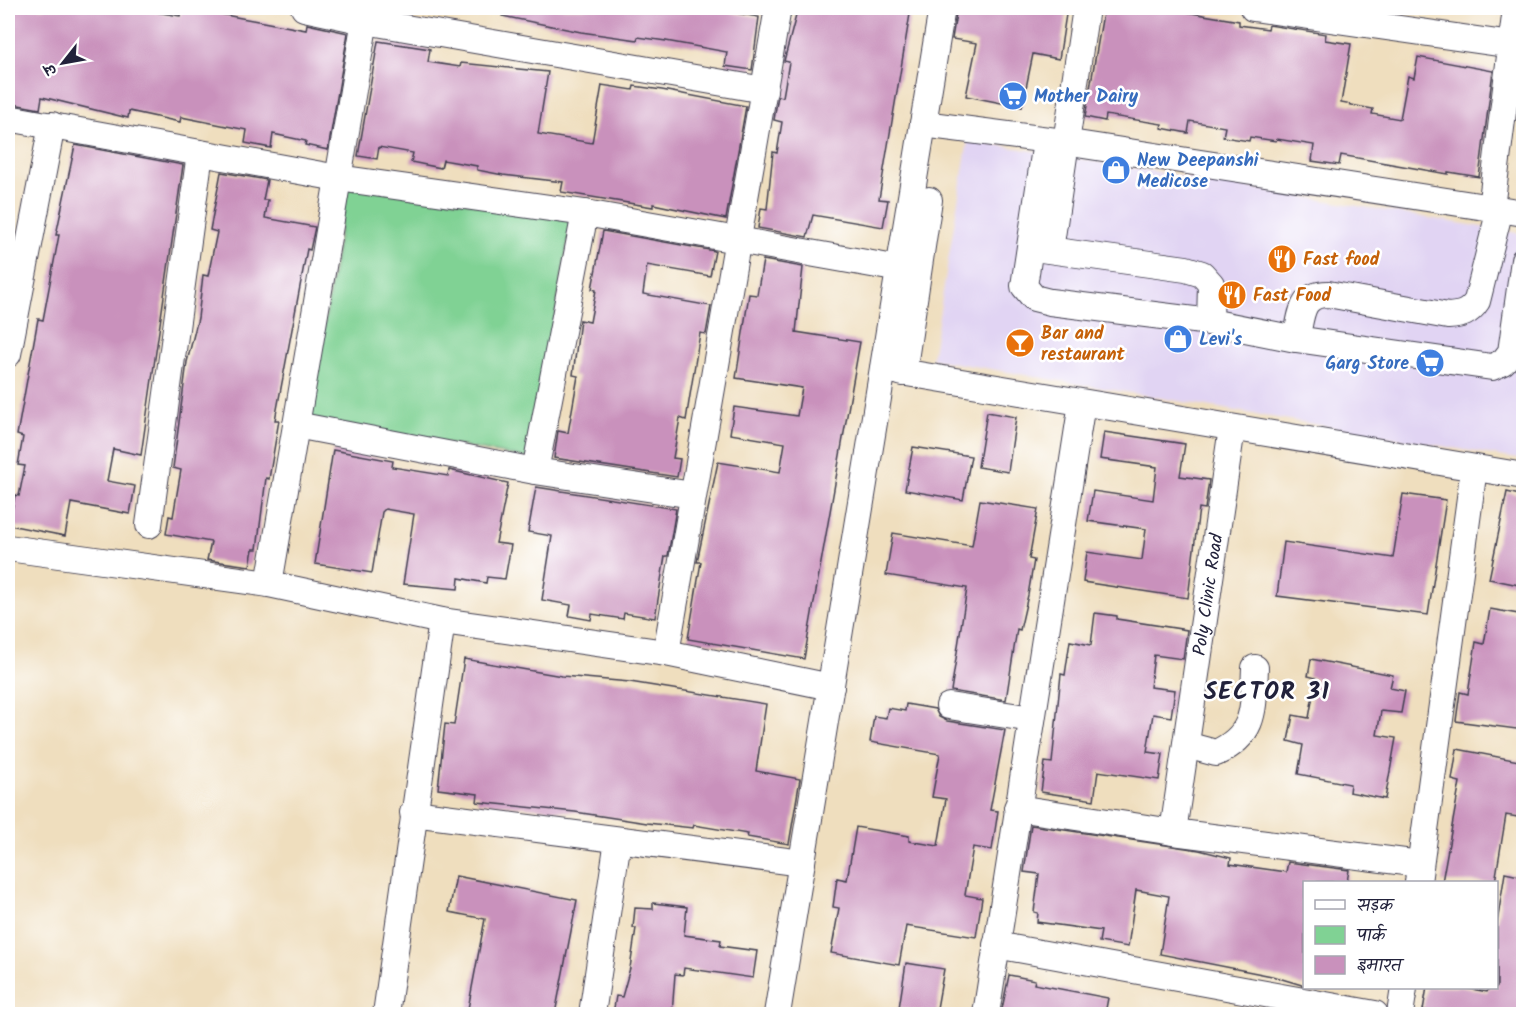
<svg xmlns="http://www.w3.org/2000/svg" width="1531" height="1022" font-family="Kalam,'Playpen Sans Deva',sans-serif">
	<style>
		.built { fill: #e1d4f3 }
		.green { fill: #80d294; stroke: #517a68; stroke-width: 1.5 }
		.building { fill: #c991bc }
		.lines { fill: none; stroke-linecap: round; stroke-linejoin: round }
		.minor-casing { stroke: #413e4f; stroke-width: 28 }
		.minor { stroke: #fff; stroke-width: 26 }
		.labels { text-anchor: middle; stroke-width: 5; stroke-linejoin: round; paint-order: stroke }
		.shop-label { font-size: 18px; font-weight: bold; fill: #366cbe; stroke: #fff; text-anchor: start }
		.food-label { font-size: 18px; font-weight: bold; fill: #c56008; stroke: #fff; text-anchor: start }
		.street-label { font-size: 18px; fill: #22223b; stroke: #fff }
		.district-label { font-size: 24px; font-weight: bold; letter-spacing: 1.5px; fill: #22223b; stroke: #fff }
	</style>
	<rect width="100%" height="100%" fill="#fff"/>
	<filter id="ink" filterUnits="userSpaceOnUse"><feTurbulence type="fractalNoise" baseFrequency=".0167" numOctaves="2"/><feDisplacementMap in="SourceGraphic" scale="12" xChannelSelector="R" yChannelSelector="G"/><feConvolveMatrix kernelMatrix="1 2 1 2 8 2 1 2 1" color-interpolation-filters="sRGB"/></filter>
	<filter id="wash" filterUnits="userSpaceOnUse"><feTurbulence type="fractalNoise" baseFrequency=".008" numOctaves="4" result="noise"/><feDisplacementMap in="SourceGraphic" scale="24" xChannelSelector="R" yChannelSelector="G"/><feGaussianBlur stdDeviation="1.35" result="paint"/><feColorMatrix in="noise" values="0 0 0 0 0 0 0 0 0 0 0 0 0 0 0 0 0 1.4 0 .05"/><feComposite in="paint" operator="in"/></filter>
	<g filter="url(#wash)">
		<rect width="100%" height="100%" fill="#efdebe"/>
		<!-- built -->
		<path class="built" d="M968 140 1523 234V460L932 359Z"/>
		<!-- green -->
		<path class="green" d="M347 183 572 219 531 459 309 419Z"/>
		<g id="blocks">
			<!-- building -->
			<g class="building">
				<path d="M8 8H130L180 16 182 8H187L306 30 307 24 348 33 328 150 305 145 306 141 273 134 271 148 245 143 247 130 181 117 180 122 129 111 128 118 42 97 40 109 8 103Z"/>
				<path d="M503 8H730L729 12 759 17 752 70 725 66 727 52 666 41 638 37 637 40 581 32 502 16Z"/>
				<path d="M798 8H911L879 199 888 200 883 227 813 215 807 237 758 228 761 208 767 209 773 152 777 153 782 122 774 120 778 96 783 97 789 62 784 61Z"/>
				<path d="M957 8H1067L1059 59 1033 54 1022 107 966 96 977 43 952 39Z"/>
				<path d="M1104 8H1162L1239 21V25L1268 29 1269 25 1326 34 1325 40 1351 44 1341 103 1373 109 1372 114 1400 119 1408 76 1414 78 1418 57 1493 71 1479 177 1448 172V174L1341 155 1339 165 1312 161 1314 145 1277 139 1276 141 1250 137 1249 141 1223 137 1225 127 1190 121 1188 133 1161 128 1162 124 1106 115 1105 121 1085 117Z"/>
				<path d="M378 41 430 49 428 62 460 67 461 63 548 72 538 134 592 143 602 85 633 90 634 86 662 90 746 106 726 219 653 204V207L561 192 563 182 503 175 477 170V166L443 160 441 168 411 162 413 153 379 147 377 159 358 156Z"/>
				<path d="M75 145 183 165 141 455 113 449 107 481 135 486 130 514 71 503 65 536 9 525 15 495 19 496 25 466 18 465 23 437 17 435 38 319 43 320 59 235H56Z"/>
				<path d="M221 172 267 180 263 200H268L265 218 315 227 310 250 307 249 275 420H279L269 479 266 478 257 549H253L250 566 207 560 211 542 166 534 169 516 173 517 181 470 173 468 187 362 198 318 203 275 208 276 217 232 210 230Z"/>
				<path d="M603 231 715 251 710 276 647 265 643 294 711 306 706 334 700 333 686 420 680 418 673 458 680 459 677 477 554 458 558 431 568 433 578 376 573 375 580 320 590 322 596 290 592 289Z"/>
				<path d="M763 260 803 267 796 332 860 342 804 659 688 639 701 562H697L718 462 780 472 785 443 730 434 734 407 797 416 802 388 736 378 749 294 757 295Z"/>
				<path d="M987 412 1016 417 1008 472 978 467Z"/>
				<path d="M1104 432 1185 444 1180 476 1209 480 1205 509 1199 508 1188 598 1083 582 1087 552 1142 560 1146 529 1088 521 1093 491 1153 500 1157 467 1100 459Z"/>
				<path d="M913 447 971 456 963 500 905 490Z"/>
				<path d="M333 450 393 461 392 467 448 476 449 470 508 483 496 543 511 545 505 579 487 577 486 583 459 578 458 589 403 584 414 514 385 509 382 512 372 573 315 564Z"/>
				<path d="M536 487 676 509 668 556H665L655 618 624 613 623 619 592 614 591 620 569 616 571 605 542 600 552 536 528 532Z"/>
				<path d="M1507 492 1524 496V586L1489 579Z"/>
				<path d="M1403 494 1446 500 1428 615 1277 596 1284 542 1393 558Z"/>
				<path d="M980 500 1038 509 1029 559 1034 560 1028 595 1020 630 1017 629 1006 700 951 691 967 588 886 575 893 533 972 546Z"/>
				<path d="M1490 609 1524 615V730L1456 721 1460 692 1468 694 1476 642 1484 644Z"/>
				<path d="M1095 613 1117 616V619L1187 630 1183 659 1154 655 1150 687 1175 690 1171 717 1153 714 1147 752 1163 754 1159 780 1098 771 1094 800 1041 792 1045 762 1052 763 1061 674 1065 675 1070 641 1091 645Z"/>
				<path d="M464 659 562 676 630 682 766 704 756 771 800 779 789 844 747 837 748 834 694 825 693 828 647 823 575 812 477 802 478 794 438 789 445 724 454 725Z"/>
				<path d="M1311 659 1393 675 1390 688 1405 691 1401 713 1381 711 1377 735 1396 738 1385 799 1349 792 1350 784 1298 774 1303 745 1288 741 1293 715 1309 718 1316 678 1308 676Z"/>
				<path d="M906 704 935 709 939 717 947 721 1005 730 990 810 998 811 992 850 973 847 965 895 982 898 976 937 906 926 899 965 831 953 839 908 833 907 837 878 847 880 856 827 909 836V841L938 846 946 799 932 797 940 754 870 742 874 716 886 718 888 708 905 711Z"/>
				<path d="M1457 749 1524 762V818L1506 815 1495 882H1442L1460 782 1452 780Z"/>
				<path d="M1031 825 1199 850 1231 858 1230 864 1286 872 1288 862 1349 870 1347 882H1305V986L1272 976 1160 954 1169 896 1136 890 1128 947 1099 942 1101 931 1037 922 1038 913 1034 912 1039 874 1024 872Z"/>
				<path d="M1505 873 1524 877V1014H1448L1423 1010 1427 987H1460L1487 992 1489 987H1497V923Z"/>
				<path d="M456 876 577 900 555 1014H467L485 919 449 912Z"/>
				<path d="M653 903 687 907 684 935 721 940 720 946 757 951 753 978 684 968 683 975 675 974 672 1014H613L616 996 622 997 630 968 636 928H633L635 908 653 909Z"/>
				<path d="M906 963 944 969 936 1014 899 1008Z"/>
				<path d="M1009 975 1035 980 1034 984 1108 998 1105 1014H1001Z"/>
			</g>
		</g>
	</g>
	<g filter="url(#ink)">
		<use href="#blocks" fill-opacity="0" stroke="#413e4f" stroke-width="1.5"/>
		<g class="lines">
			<!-- minor casing -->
			<g class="minor-casing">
				<g id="minor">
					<path d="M304 8 365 21 764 90"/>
					<path d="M1253 8 1512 45"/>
					<path d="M8 118 338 178 585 213 900 269"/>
					<path d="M923 124 1064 142 1524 213"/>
					<path d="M1046 142 1024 286 1034 298 1050 302 1210 322 1296 339 1492 367 1503 362 1511 352 1524 260"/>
					<path d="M1491 208 1516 8"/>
					<path d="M1034 248 1186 269 1202 274 1211 284 1210 322"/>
					<path d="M1050 250 1086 8"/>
					<path d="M1296 339C1302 317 1299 294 1328 294L1448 316C1462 315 1469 313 1477 301L1500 209"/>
					<path d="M8 354 52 125"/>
					<path d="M883 369 1524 476"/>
					<path d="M903 373 929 200"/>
					<path d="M296 425 535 471 693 495"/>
					<path d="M535 471 585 213"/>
					<path d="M149 525 200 153"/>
					<path d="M8 548 269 584 442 621 666 653 831 687"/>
					<path d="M269 584 367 8"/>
					<path d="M666 653 778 8"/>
					<path d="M949 706 1032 719"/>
					<path d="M1186 745 1216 753C1257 734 1253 708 1255 668"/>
					<path d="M1017 808 1173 832 1420 864"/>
					<path d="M413 813 802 863"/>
					<path id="s1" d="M1173 832 1232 428"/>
					<path d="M1418 882 1474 468"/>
					<path d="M996 945 1375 1014"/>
					<path d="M386 1014 442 621"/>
					<path d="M592 1014 618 840"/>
					<path d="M777 1014 942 8"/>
					<path d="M986 1014 1082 403"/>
					<path d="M1400 1014 1404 988"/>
				</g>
			</g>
			<!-- minor -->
			<use href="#minor" class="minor"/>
		</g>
	</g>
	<!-- icons -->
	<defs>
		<g id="supermarket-disc" transform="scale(1.5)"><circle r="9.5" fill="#3f7fe0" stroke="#fff"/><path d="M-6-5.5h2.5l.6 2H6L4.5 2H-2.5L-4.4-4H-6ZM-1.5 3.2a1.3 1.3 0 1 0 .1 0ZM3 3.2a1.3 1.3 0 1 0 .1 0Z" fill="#fff"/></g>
		<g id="shop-disc" transform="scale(1.5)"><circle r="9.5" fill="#3f7fe0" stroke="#fff"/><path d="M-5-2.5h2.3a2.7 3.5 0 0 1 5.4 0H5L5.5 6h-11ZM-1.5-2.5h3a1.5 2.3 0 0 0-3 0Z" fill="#fff"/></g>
		<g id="restaurant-disc" transform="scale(1.5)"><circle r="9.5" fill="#e8710a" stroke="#fff"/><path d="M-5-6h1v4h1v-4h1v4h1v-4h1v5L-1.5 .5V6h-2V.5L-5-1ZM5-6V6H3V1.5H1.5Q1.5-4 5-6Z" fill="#fff"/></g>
		<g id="bar-disc" transform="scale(1.5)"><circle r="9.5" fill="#e8710a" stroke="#fff"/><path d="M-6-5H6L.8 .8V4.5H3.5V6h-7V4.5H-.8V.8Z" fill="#fff"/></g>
	</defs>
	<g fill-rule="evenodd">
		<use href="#supermarket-disc" x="1013" y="96"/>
		<use href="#shop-disc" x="1116" y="170"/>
		<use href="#restaurant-disc" x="1282" y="259"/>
		<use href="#restaurant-disc" x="1232" y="295"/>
		<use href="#shop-disc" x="1178" y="339"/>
		<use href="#bar-disc" x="1020" y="343"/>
		<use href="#supermarket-disc" x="1430" y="363"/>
	</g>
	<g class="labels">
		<!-- shop labels -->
		<g class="shop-label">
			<text x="1034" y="102">Mother Dairy</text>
			<text x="1137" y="166">New Deepanshi<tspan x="1137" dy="21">Medicose</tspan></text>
			<text x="1199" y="345">Levi's</text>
			<text x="1409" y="369" text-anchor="end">Garg Store</text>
		</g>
		<!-- food labels -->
		<g class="food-label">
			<text x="1303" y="265">Fast food</text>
			<text x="1253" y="301">Fast Food</text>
			<text x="1041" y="339">Bar and<tspan x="1041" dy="21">restaurant</tspan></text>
		</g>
		<!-- street labels -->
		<g class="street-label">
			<text dy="6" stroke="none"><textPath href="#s1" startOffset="240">Poly Clinic Road</textPath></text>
		</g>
		<!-- district labels -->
		<g class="district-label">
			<text x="1267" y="699">SECTOR 31</text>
		</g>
	</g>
	<!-- margin -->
	<rect width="1531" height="1022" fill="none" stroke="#fff" stroke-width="30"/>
	<!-- legend -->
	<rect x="1303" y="881" width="195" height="108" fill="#ffffff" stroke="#a7a7b1" stroke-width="1.5"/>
	<rect x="1315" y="900" width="30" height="9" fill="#ffffff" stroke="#a7a7b1" stroke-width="1.5"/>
	<text x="1357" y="911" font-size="18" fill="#22223b">सड़क</text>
	<rect x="1315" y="926" width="30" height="18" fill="#80d294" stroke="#a7a7b1" stroke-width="1.5"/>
	<text x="1357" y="941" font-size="18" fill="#22223b">पार्क</text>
	<rect x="1315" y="956" width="30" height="18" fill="#c991bc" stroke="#a7a7b1" stroke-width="1.5"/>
	<text x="1357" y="971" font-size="18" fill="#22223b">इमारत</text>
	<!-- north arrow -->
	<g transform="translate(63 63) rotate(239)" stroke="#ffffff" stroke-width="4.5" paint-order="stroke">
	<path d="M0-4.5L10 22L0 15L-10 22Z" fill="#22223b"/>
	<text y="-9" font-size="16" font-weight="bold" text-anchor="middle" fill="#22223b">उ</text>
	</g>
</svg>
